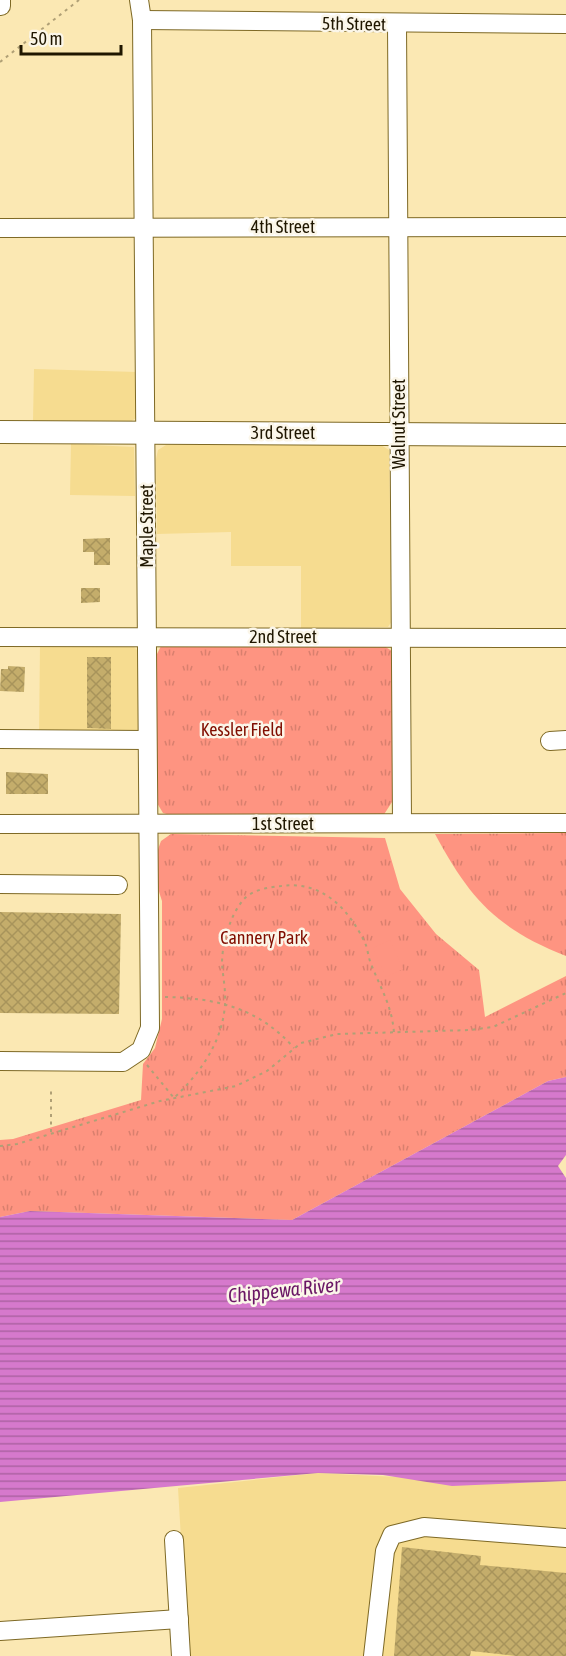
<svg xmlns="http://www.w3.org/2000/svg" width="566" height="1656" font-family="'Asap Condensed',sans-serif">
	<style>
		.built { fill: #f6dc90 }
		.park { fill: url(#park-tufts) }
		.garden { fill: #fe9481 }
		.water { fill: url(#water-rules) }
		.building { fill: url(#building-cross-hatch) }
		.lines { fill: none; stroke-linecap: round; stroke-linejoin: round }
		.minor-casing { stroke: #7e6925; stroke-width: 20 }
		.major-casing { stroke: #7e6925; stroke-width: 24 }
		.path { stroke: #b0a076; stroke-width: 2; stroke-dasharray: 3 4.5; stroke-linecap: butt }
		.minor { stroke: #fff; stroke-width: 18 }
		.major { stroke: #fff; stroke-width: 22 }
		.labels { text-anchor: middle; stroke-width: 5; stroke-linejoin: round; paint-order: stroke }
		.street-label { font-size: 18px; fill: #1f1600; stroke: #fbf6e9 }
		.park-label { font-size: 18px; fill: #800e01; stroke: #fbf6e9 }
		.water-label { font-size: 20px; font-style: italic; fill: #6a1665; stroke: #fbf6e9 }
	</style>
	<defs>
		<pattern id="park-tufts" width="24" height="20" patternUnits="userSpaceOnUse" patternTransform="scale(1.5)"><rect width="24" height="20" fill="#fe9481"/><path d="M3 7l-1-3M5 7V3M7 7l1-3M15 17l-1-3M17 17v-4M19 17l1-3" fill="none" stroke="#d97f6e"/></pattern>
		<pattern id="water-rules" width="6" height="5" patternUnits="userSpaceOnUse" patternTransform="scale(1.5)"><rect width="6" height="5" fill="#d679cc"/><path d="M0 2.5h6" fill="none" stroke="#ad62a3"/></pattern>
		<pattern id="building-cross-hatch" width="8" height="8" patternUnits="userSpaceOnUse" patternTransform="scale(1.5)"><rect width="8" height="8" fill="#c4ad6b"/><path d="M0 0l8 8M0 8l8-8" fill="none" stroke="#a8945b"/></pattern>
	</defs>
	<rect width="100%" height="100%" fill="#fbe8b3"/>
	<!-- built -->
	<g class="built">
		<path d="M34 369 137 372 136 418 130 422 33 421Z"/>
		<path d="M71 444 134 447 135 496 70 495Z"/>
		<path d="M166 445H381L389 450 392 621 388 627 301 628V566H231V532L157 534 156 459 158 450Z"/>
		<path d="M125 645 133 646 139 652V737L39 736 40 646Z"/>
		<path d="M318 1473 513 1483 566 1481V1656H188L178 1488Z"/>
	</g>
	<!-- park -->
	<g class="park">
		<path d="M174 645 384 646 392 651V802L383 816 170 815 163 813 157 803V654L161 646Z"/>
		<path d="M566 833V956C496 928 470 899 435 834Z"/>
		<path d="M171 834 385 838 400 889 436 934 479 970 485 1017 566 976V1077L548 1081 292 1220 30 1211 0 1217V1140L13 1139 141 1100 143 1064 155 1048 162 1019V901C155 882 153 860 161 841Z"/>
	</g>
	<!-- garden -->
	<path class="garden" d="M390 940 403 969 386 977 373 948Z"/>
	<!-- water -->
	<path class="water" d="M566 1077V1155L558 1166 566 1178V1481L452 1486 383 1475 318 1473 0 1502V1217L30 1211 292 1220 548 1081Z"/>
	<!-- building -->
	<g class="building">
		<path d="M110 538V565H94V552H83V539Z"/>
		<path d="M81 588H100V602L81 603Z"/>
		<path d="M87 657H111V729L87 728Z"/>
		<path d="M8 666 25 667 24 692 0 691 1 669H8Z"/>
		<path d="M6 772 48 774V794H6Z"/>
		<path d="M0 912 121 914 119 1014 0 1013Z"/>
		<path d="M402 1547 481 1556 480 1565 566 1573V1656H516L471 1651 470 1656H394Z"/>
	</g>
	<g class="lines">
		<!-- minor casing -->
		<g class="minor-casing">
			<g id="minor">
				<path d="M1 6V0"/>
				<path d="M142 20 566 24"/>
				<path d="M397 24 402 823"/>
				<path d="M0 228 566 227"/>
				<path d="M0 637 566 638"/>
				<path d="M0 739 146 740"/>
				<path d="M550 741 566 740"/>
				<path d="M0 824 566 823"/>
				<path d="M0 884 118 885"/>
				<path d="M0 1061 123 1062 141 1050 150 1028 142 20 139 0"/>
				<path d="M174 1540 181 1656"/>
				<path d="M0 1631 179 1619"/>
				<path d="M373 1656 385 1551 392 1535 424 1527 566 1538"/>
			</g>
		</g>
		<!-- major casing -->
		<g class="major-casing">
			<path id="major" d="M0 432 566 435"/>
		</g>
		<!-- path -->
		<g class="path">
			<path d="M0 62 79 0"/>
			<path d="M165 997C216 998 259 1008 294 1048"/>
			<path d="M147 1065 174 1098C200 1073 222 1043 225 1005 226 991 223 977 222 964 222 943 230 915 244 899 252 890 269 887 281 886 322 880 349 909 365 943 368 949 368 957 371 964 381 989 392 1006 394 1033"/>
			<path d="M51 1132V1087"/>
			<path d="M0 1146 17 1144 160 1101 236 1086 267 1071 301 1043 337 1034 470 1030 493 1027 566 993"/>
		</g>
		<!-- minor -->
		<use href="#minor" class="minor"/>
		<!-- major -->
		<use href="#major" class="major"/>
	</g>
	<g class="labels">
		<!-- street labels -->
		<g class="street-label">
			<text transform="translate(354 24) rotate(1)" y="6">5th Street</text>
			<text x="283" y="233">4th Street</text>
			<text transform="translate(399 424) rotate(-90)" y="6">Walnut Street</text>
			<text x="283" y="439">3rd Street</text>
			<text transform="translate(147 526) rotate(-90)" y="6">Maple Street</text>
			<text x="283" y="643">2nd Street</text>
			<text x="283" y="830">1st Street</text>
		</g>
		<!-- park labels -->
		<g class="park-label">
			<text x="242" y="736">Kessler Field</text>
			<text x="264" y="944">Cannery Park</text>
		</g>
		<!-- water labels -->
		<g class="water-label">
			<text transform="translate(284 1290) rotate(-6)" y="7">Chippewa River</text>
		</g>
	</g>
	<!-- scale -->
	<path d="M21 45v9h100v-9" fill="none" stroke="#1f1600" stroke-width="3"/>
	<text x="30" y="45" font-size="18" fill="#1f1600" stroke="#fbf6e9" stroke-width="4.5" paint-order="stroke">50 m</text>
</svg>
